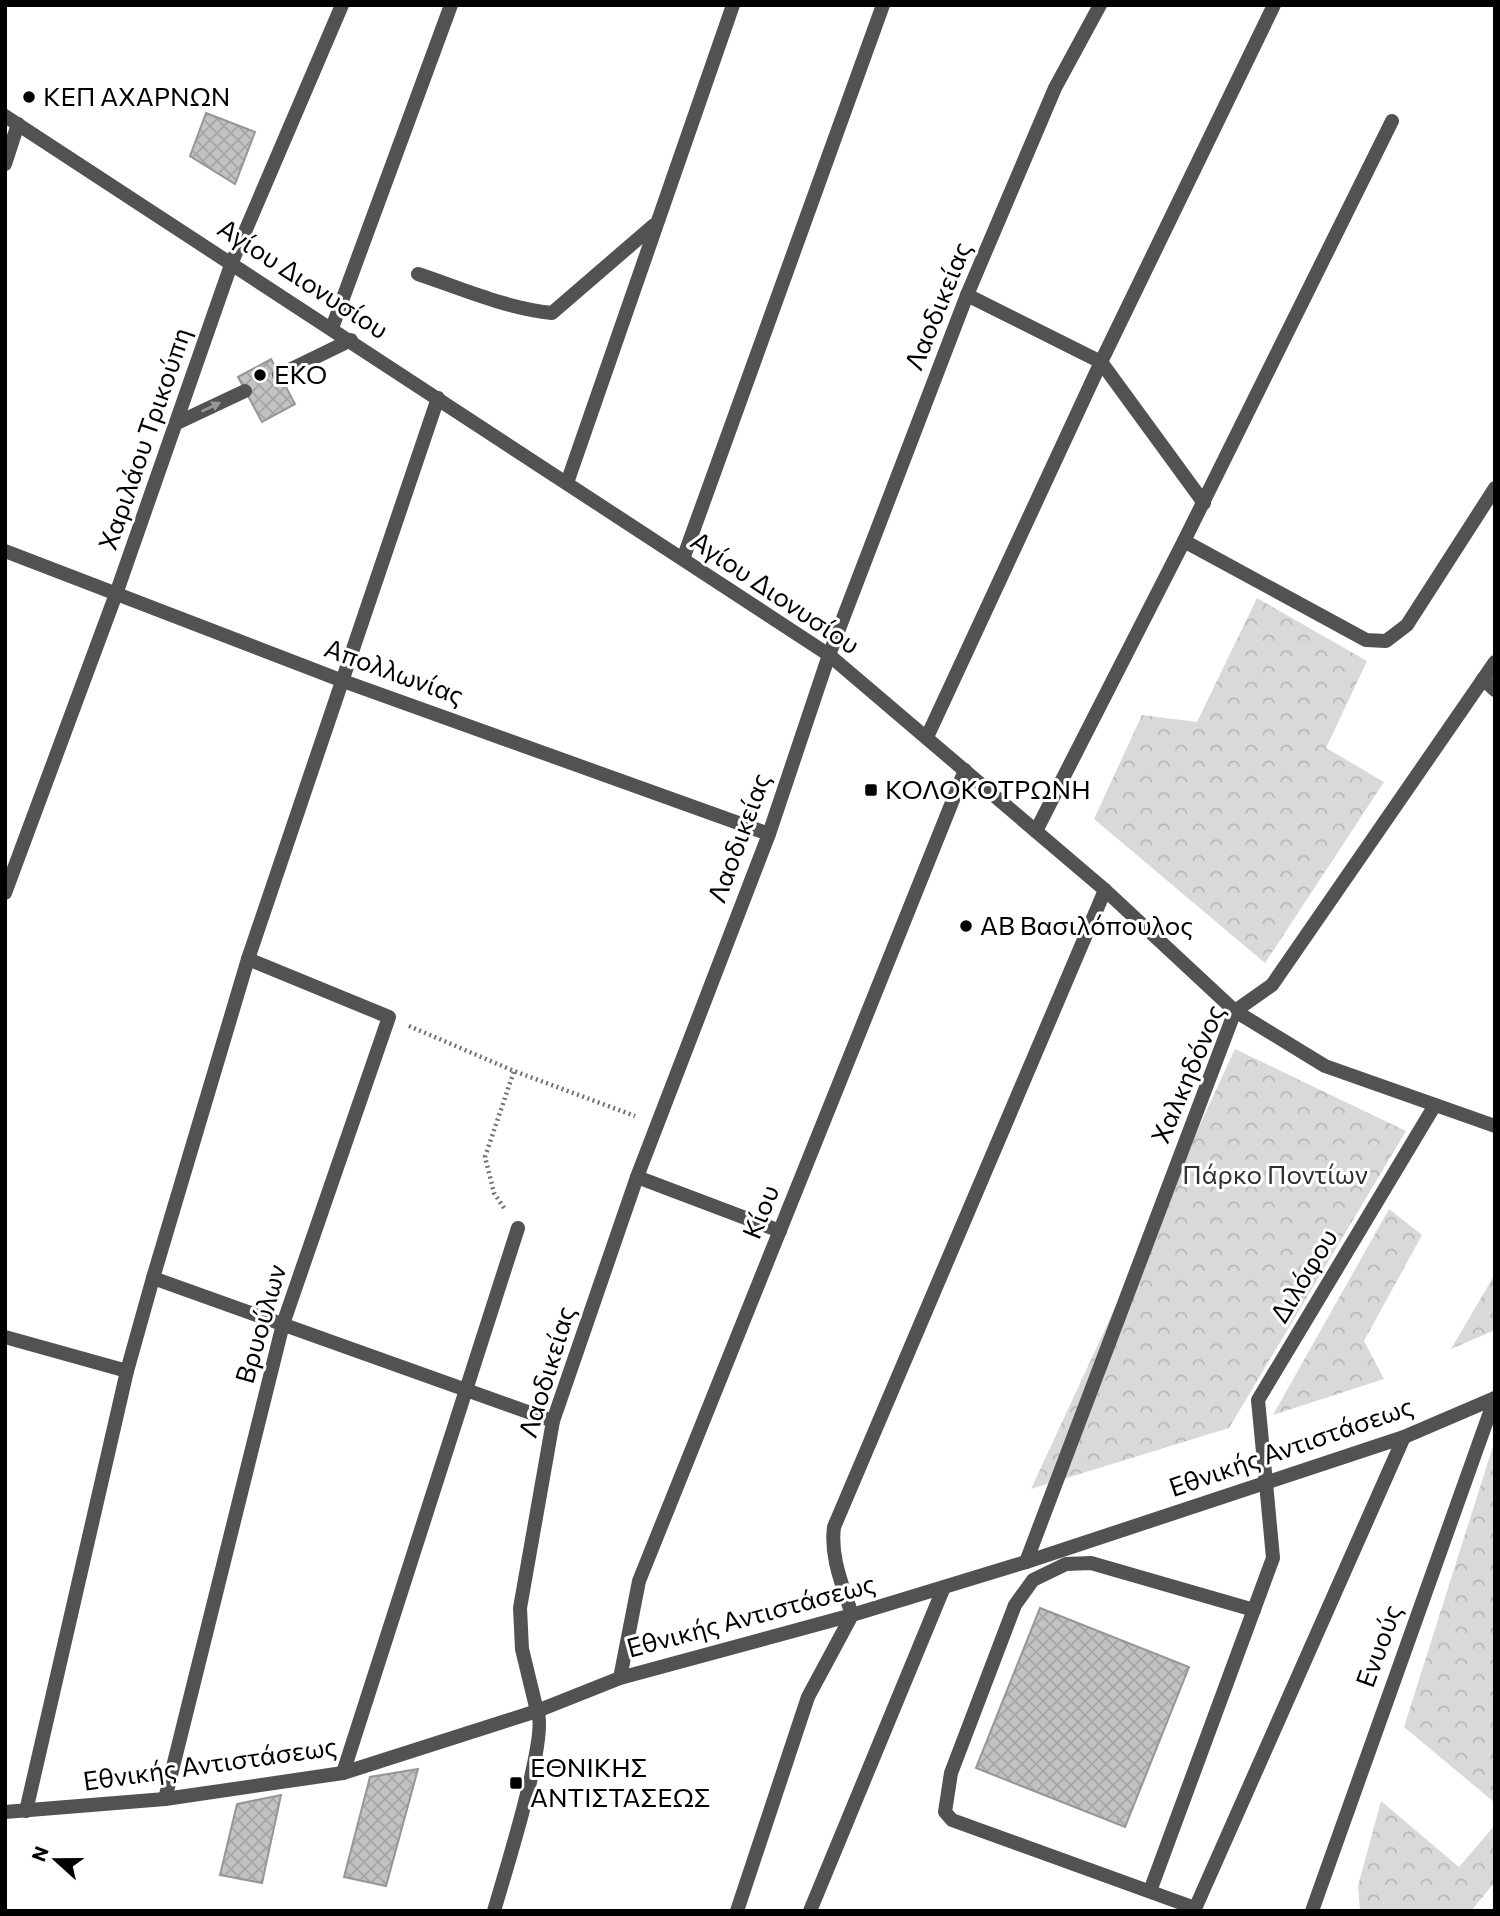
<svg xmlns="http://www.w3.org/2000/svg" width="1500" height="1916" font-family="Commissioner,sans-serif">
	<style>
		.park { fill: url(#park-crowns) }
		.building { fill: url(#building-cross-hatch); stroke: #969696; stroke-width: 2 }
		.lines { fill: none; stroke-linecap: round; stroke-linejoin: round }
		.path { stroke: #747474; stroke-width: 4.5; stroke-dasharray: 2 3.5; stroke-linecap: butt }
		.service { stroke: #525252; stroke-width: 14 }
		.minor { stroke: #525252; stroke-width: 14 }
		.tertiary { stroke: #525252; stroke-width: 14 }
		.oneway { fill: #979797 }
		.poi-dot { fill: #000; stroke: #fff; stroke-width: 2.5 }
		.labels { text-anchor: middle; stroke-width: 6; stroke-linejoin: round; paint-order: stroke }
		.poi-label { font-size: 26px; fill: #000; stroke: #fff; text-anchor: start }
		.street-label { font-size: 26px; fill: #000; stroke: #fff }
		.park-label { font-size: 26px; fill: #303030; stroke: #fff }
	</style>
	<defs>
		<pattern id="park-crowns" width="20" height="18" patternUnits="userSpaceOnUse" patternTransform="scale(1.75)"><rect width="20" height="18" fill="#d9d9d9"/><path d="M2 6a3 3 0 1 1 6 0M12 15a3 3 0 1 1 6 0" fill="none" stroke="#b8b8b8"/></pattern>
		<pattern id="building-cross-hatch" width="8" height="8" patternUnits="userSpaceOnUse" patternTransform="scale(1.75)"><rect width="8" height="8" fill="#c2c2c2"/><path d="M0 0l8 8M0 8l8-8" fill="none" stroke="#a5a5a5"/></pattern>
	</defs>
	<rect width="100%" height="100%" fill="#fff"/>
	<!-- park -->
	<g class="park">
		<path d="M1257 598 1367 661 1326 748 1384 782 1265 963 1094 819 1142 715 1197 722Z"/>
		<path d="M1235 1049 1406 1131 1229 1428 1031 1489Z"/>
		<path d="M1389 1209 1422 1235 1364 1341 1384 1379 1273 1415Z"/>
		<path d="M1495 1274V1330L1451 1349Z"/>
		<path d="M1495 1440V1803L1404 1727Z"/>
		<path d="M1381 1801 1459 1867 1495 1825V1882L1471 1911H1360L1358 1886Z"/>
	</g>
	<!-- building -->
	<g class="building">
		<path d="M206 113 255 132 235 184 190 156Z"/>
		<path d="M271 359 295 404 262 422 238 377Z"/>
		<path d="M1040 1608 1189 1667 1125 1827 976 1768Z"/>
		<path d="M418 1769 386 1886 344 1877 370 1777Z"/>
		<path d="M281 1795 262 1883 220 1875 237 1804Z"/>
	</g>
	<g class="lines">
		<!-- path -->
		<g class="path">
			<path d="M409 1026 514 1071 635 1116"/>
			<path d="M504 1208 494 1193 485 1157 514 1071"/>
		</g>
		<!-- service -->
		<g class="service">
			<path d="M418 274C463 289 505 308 552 313L654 225"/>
			<path d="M279 375 351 340"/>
			<path d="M177 423 245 391"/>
			<path d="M1150 1891 1273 1558 1266 1483"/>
			<path d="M1195 1908 952 1820 945 1812 951 1773 1015 1605 1033 1580 1066 1564 1091 1563 1254 1610"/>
		</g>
		<!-- minor -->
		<g class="minor">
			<path d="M5 164 18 124"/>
			<path d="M967 295 1101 362 1204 503"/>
			<path d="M332 328 451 5"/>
			<path d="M567 483 733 5"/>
			<path d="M1184 541 1366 640 1386 641 1407 625 1495 488"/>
			<path d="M5 551 343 681 769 834"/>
			<path d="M683 559 883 5"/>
			<path d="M1483 679 1495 690"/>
			<path d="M927 737 1101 362 1274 5"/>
			<path d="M1036 831 1184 541 1392 121"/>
			<path d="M5 893 116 594 232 262 342 5"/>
			<path d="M637 1177 780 1231"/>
			<path d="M153 1278 553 1421"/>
			<path d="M5 1337 127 1371"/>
			<path d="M1266 1483 1258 1400 1435 1105"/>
			<path d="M1026 1562 1235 1011 1272 985 1495 662"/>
			<path d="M620 1678 639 1581 965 770"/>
			<path d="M343 1773 518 1228"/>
			<path d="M165 1799 283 1324 389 1017 248 959"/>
			<path d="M26 1811 127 1371 153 1278 248 959 438 398"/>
			<path d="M494 1911C503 1879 550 1733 537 1711L522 1649 520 1608 553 1421 637 1177 769 834 829 655 967 295 1055 88 1100 5"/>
			<path d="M737 1911 808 1697 852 1615C843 1586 830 1558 834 1527L1105 890"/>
			<path d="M810 1911 944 1587"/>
			<path d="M1194 1911 1404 1437"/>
			<path d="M1312 1911 1495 1398"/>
		</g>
		<!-- tertiary -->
		<g class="tertiary">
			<path d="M5 116 829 655 1105 890 1235 1011 1325 1066 1495 1126"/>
			<path d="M5 1812 165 1799 343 1773 537 1711 620 1678 852 1615 1026 1562 1404 1437 1495 1398"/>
		</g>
	</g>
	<!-- one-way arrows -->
	<defs><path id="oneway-solid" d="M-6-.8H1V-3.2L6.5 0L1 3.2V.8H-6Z" transform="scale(1.75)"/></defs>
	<use class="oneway" href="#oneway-solid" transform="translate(211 407) rotate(-26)"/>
	<!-- markers -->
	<g class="poi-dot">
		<circle cx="29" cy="97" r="7"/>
		<circle cx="260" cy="375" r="7"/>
		<rect x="864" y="783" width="14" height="14" rx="3.5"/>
		<circle cx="966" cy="926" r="7"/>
		<rect x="509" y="1776" width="14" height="14" rx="3.5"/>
	</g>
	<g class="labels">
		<!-- poi labels -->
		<g class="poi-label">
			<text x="43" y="106">ΚΕΠ ΑΧΑΡΝΩΝ</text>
			<text x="274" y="384">EKO</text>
			<text x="885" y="799">ΚΟΛΟΚΟΤΡΩΝΗ</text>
			<text x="980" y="935">ΑΒ Βασιλόπουλος</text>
			<text x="530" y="1777">ΕΘΝΙΚΗΣ<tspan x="530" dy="30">ΑΝΤΙΣΤΑΣΕΩΣ</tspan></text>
		</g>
		<!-- street labels -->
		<g class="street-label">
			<text transform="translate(303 279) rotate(33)" y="9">Αγίου Διονυσίου</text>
			<text transform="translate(938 306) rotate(-68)" y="9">Λαοδικείας</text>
			<text transform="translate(145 439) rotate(-71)" y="9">Χαριλάου Τρικούπη</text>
			<text transform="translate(775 593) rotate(34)" y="9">Αγίου Διονυσίου</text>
			<text transform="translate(394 672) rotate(20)" y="9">Απολλωνίας</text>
			<text transform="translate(739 838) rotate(-70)" y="9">Λαοδικείας</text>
			<text transform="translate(1188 1074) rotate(-67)" y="9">Χαλκηδόνος</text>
			<text transform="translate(761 1212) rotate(-68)" y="9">Κίου</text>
			<text transform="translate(1304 1276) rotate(-59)" y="9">Διλόφου</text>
			<text transform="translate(261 1324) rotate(-74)" y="9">Βρυούλων</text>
			<text transform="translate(547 1372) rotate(-73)" y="9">Λαοδικείας</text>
			<text transform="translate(1291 1447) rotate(-19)" y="9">Εθνικής Αντιστάσεως</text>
			<text transform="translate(751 1616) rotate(-15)" y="9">Εθνικής Αντιστάσεως</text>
			<text transform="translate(1379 1646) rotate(-70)" y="9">Ενυούς</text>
			<text transform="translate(210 1764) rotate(-8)" y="9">Εθνικής Αντιστάσεως</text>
		</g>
		<!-- park labels -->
		<g class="park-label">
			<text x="1275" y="1184">Πάρκο Ποντίων</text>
		</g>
	</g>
	<!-- border -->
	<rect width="1500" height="1916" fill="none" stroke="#000000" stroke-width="14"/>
	<!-- north arrow -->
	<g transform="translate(56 1860) rotate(291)" stroke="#ffffff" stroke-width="5" paint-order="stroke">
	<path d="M0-5L12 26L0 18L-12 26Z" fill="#000000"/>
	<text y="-10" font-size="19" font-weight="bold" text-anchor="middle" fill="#000000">N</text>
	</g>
</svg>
